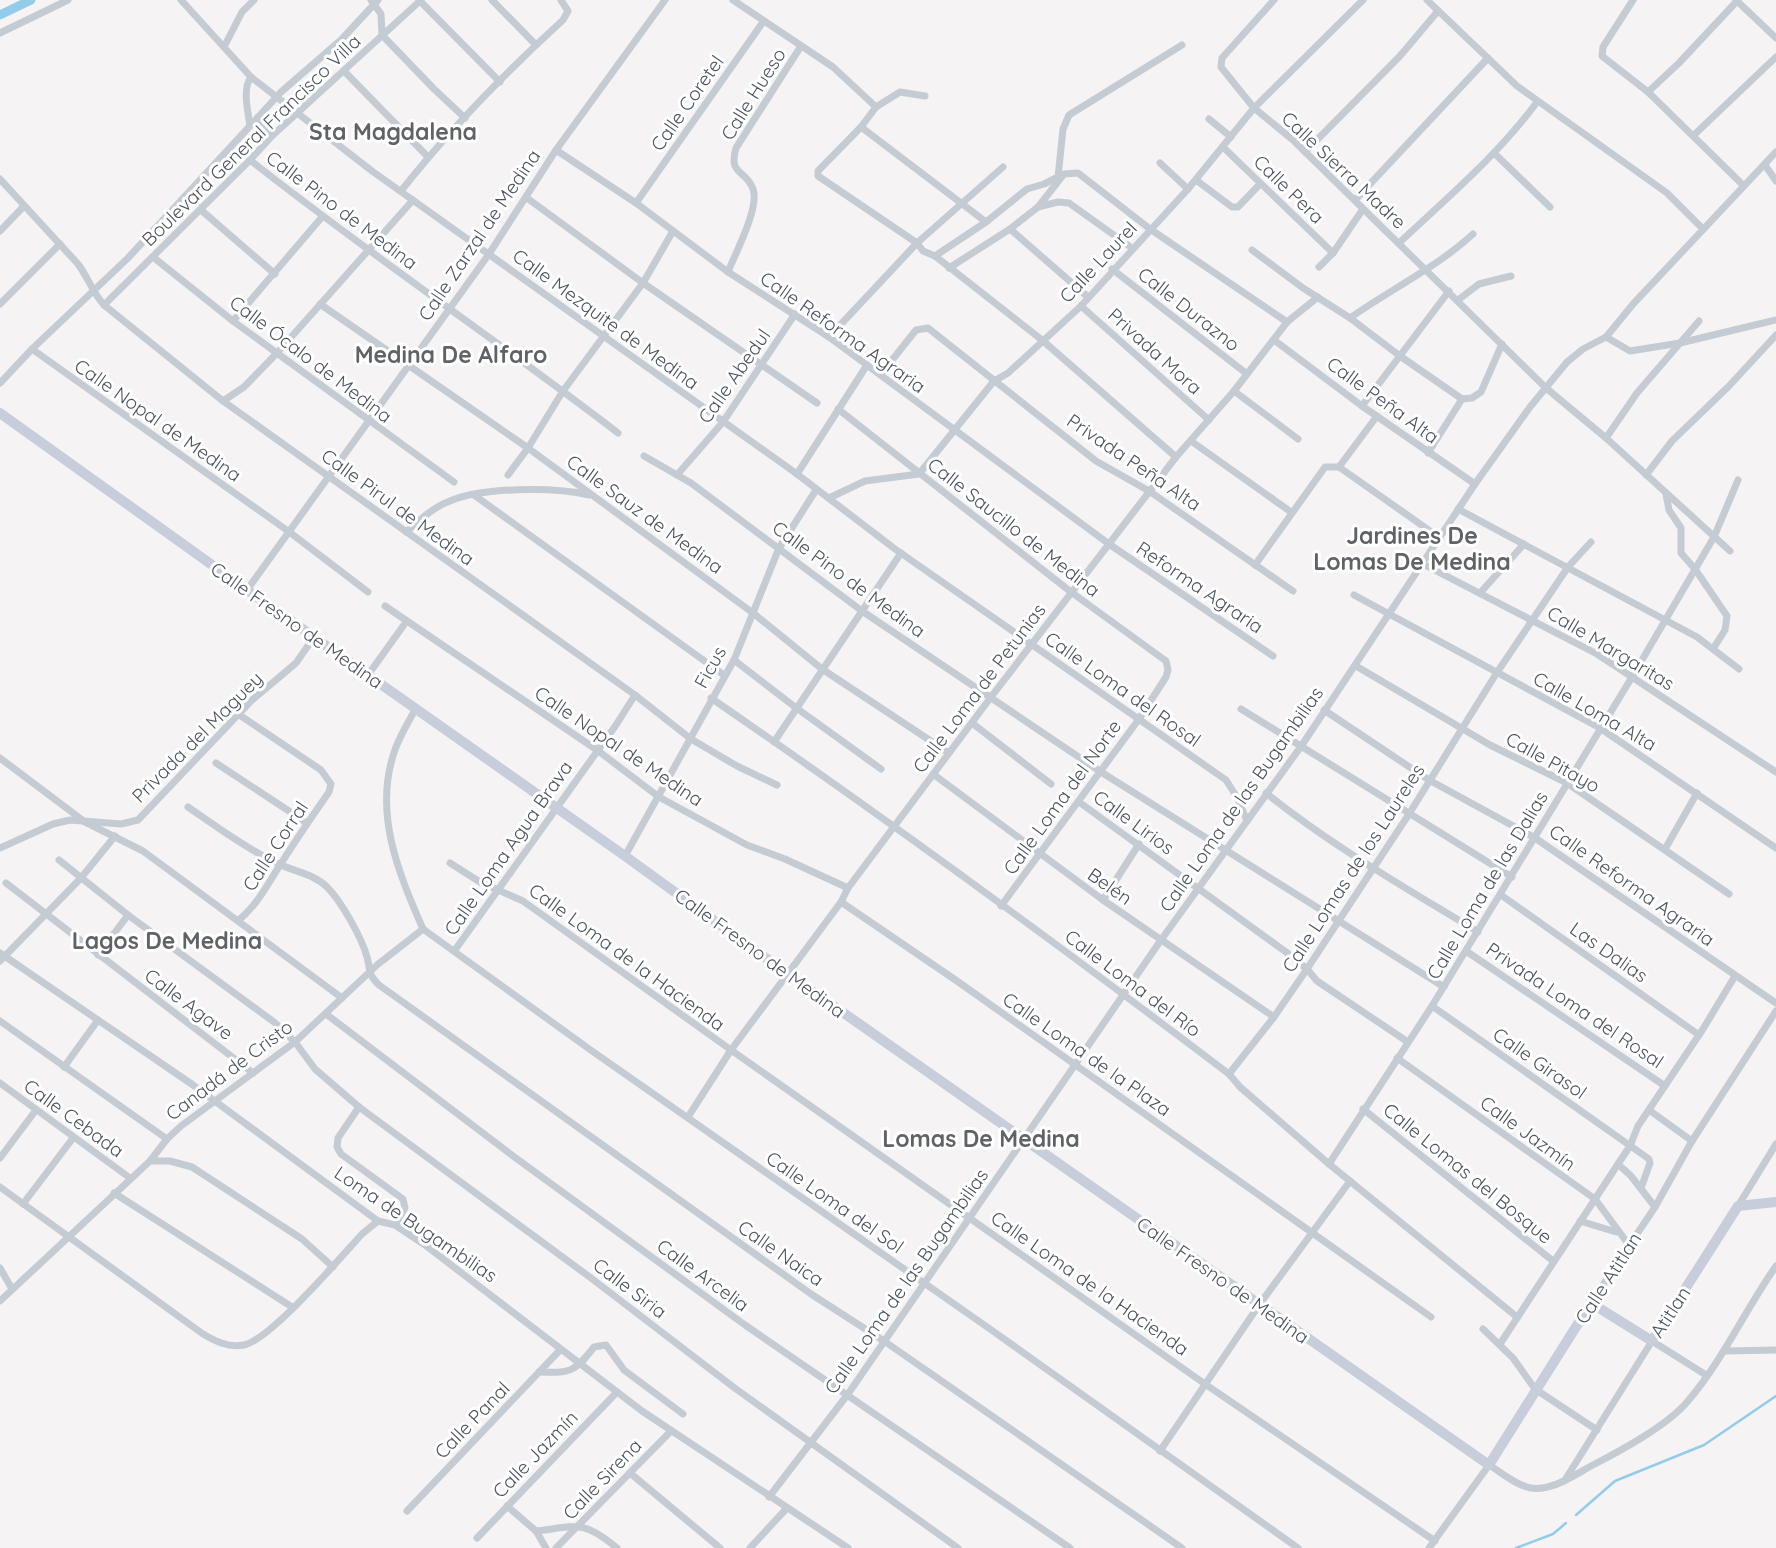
<svg xmlns="http://www.w3.org/2000/svg" width="1776" height="1548" font-family="Quicksand,sans-serif">
	<style>
		.lines { fill: none; stroke-linecap: round; stroke-linejoin: round }
		.stream { stroke: #93ccea; stroke-width: 2.5 }
		.canal { stroke: #93ccea; stroke-width: 9 }
		.street { stroke: #c4cbd3; stroke-width: 7 }
		.secondary { stroke: #c7cdda; stroke-width: 10 }
		.labels { text-anchor: middle; stroke-width: 6; stroke-linejoin: round; paint-order: stroke }
		.street-label { font-size: 19px; fill: #4b5360; stroke: #fff }
		.quarter-label { font-size: 23px; font-weight: bold; fill: #5f6267; stroke: #fff }
	</style>
	<rect width="100%" height="100%" fill="#f5f3f3"/>
	<g class="lines">
		<!-- stream -->
		<g class="stream">
			<path d="M1576 1515 1615 1481 1704 1445 1776 1396"/>
			<path d="M1516 1548 1553 1534 1566 1523"/>
		</g>
		<!-- canal -->
		<path class="canal" d="M0 15 31 0"/>
		<!-- street -->
		<g class="street">
			<path d="M181 0 251 77 372 171 797 474 895 549 1226 780 1238 799 1247 821"/>
			<path d="M371 0 381 14 382 35 434 89 465 118"/>
			<path d="M492 0 536 45"/>
			<path d="M733 0 833 67 876 107"/>
			<path d="M1274 0 1222 58 1221 67 1254 108 1293 140 1546 388 1606 438 1730 551"/>
			<path d="M1427 0 1517 86 1667 193 1703 229"/>
			<path d="M1633 0 1603 47 1602 56 1648 92 1743 185"/>
			<path d="M1736 0 1776 38"/>
			<path d="M420 1 500 82"/>
			<path d="M0 33 68 0"/>
			<path d="M224 47 242 12 254 0"/>
			<path d="M344 71 428 157"/>
			<path d="M1648 92 1679 63 1737 1"/>
			<path d="M925 96 900 92 876 107 861 127 818 171V176L917 243 923 251 935 256 986 222 1027 189 1044 184 1058 177 1063 129 1069 115 1182 45"/>
			<path d="M258 117 272 136"/>
			<path d="M1209 119 1231 137"/>
			<path d="M250 126 281 92 341 40 378 0"/>
			<path d="M861 127 986 222"/>
			<path d="M1694 135 1776 57"/>
			<path d="M1224 148 1333 253"/>
			<path d="M556 150 636 203 728 272 829 337 1109 544 1273 656"/>
			<path d="M1305 152 1400 56 1438 11"/>
			<path d="M1494 153 1550 207"/>
			<path d="M250 160C370 255 497 340 618 433"/>
			<path d="M1160 163 1188 189"/>
			<path d="M1765 165 1776 181"/>
			<path d="M0 179 78 264C88 277 92 292 104 305L223 401 635 695 691 739 737 766 777 785"/>
			<path d="M1196 180 1232 207H1238L1260 184"/>
			<path d="M401 191C449 130 505 73 563 20L568 11 561 0"/>
			<path d="M527 198 643 283 817 403"/>
			<path d="M1355 200 1488 58"/>
			<path d="M636 203 763 22"/>
			<path d="M1038 207 1064 174 1078 173 1150 229 1287 322"/>
			<path d="M201 210 275 274"/>
			<path d="M1010 229 1088 297"/>
			<path d="M0 231 24 206"/>
			<path d="M1399 243C1447 198 1498 155 1537 102"/>
			<path d="M1252 250 1303 288 1350 318 1400 356 1462 399"/>
			<path d="M935 256 1042 340 1176 457"/>
			<path d="M153 257 233 321 454 482"/>
			<path d="M1319 267 1333 253 1363 209"/>
			<path d="M949 268 1010 229 1038 207 1058 202 1069 203 1132 248"/>
			<path d="M1112 269 1247 374"/>
			<path d="M728 272C735 254 760 207 753 189 746 169 728 176 736 148L801 46"/>
			<path d="M1458 300 1479 284 1511 276"/>
			<path d="M0 304 60 244"/>
			<path d="M320 304 528 448 753 613 822 669 949 753"/>
			<path d="M104 305 250 160 272 136 421 0"/>
			<path d="M1081 306 1209 420"/>
			<path d="M1350 318C1391 289 1436 268 1473 234"/>
			<path d="M233 321 322 217"/>
			<path d="M829 337 917 243 1003 167"/>
			<path d="M1606 337 1630 351 1680 343 1776 320"/>
			<path d="M1274 340 1362 406 1475 484"/>
			<path d="M32 349 288 531 368 592"/>
			<path d="M881 374 916 330 928 328 1096 461 1149 491 1293 591"/>
			<path d="M0 383 32 349 128 258 250 126C248 111 242 89 251 77"/>
			<path d="M1234 391 1298 439"/>
			<path d="M223 401 244 387 277 353 413 200"/>
			<path d="M1362 406 1449 291"/>
			<path d="M838 409 1071 592 1166 661 1168 670 1166 677 1139 719 1001 906"/>
			<path d="M1606 438 1637 393 1699 321"/>
			<path d="M1191 441 1291 512"/>
			<path d="M1428 453 1462 399 1472 398 1481 392 1502 344"/>
			<path d="M644 456 691 483 862 611 1101 772 1444 987"/>
			<path d="M1339 467 1377 416"/>
			<path d="M797 474 867 365"/>
			<path d="M508 475 528 448 563 391 643 283 673 231"/>
			<path d="M677 475 723 422 795 314"/>
			<path d="M1646 475 1672 441 1729 386 1776 335"/>
			<path d="M1666 494 1669 510 1681 528V553L1695 569 1727 616 1725 630 1713 649"/>
			<path d="M474 495 724 675"/>
			<path d="M829 498 865 481 919 474 994 381 1008 373 1081 306 1188 189 1254 108 1363 0"/>
			<path d="M1458 509 1697 637 1739 669"/>
			<path d="M406 532C419 521 433 507 450 501 483 487 554 487 589 495"/>
			<path d="M1423 564 1597 654 1776 772"/>
			<path d="M1255 565 1325 467H1339L1440 538"/>
			<path d="M247 590 489 254 556 150 665 0"/>
			<path d="M1480 593 1524 544"/>
			<path d="M1354 595 1600 728 1776 848"/>
			<path d="M385 606 597 750 659 797 747 845 785 859 848 888"/>
			<path d="M734 660 795 707 881 769"/>
			<path d="M1356 666 1490 745 1567 783 1729 894"/>
			<path d="M368 675 406 622"/>
			<path d="M711 698C887 819 1059 945 1229 1074L1240 1087 1329 1164 1517 1317"/>
			<path d="M416 708C409 721 401 734 396 747 372 810 398 872 423 929"/>
			<path d="M1241 709 1512 877"/>
			<path d="M1324 710 1429 780 1535 838 1776 1003"/>
			<path d="M238 714 321 770 331 784 329 792C313 815 297 838 282 862 268 883 259 903 239 920"/>
			<path d="M972 723 1051 784"/>
			<path d="M774 742 901 553"/>
			<path d="M0 758 85 822 143 851 342 998"/>
			<path d="M216 763 307 823"/>
			<path d="M933 774 1103 900 1274 1017"/>
			<path d="M1266 793C1332 846 1406 888 1478 932"/>
			<path d="M1079 802 1286 952 1307 969 1317 981 1408 1042"/>
			<path d="M188 807C217 827 247 849 279 864 295 872 314 874 327 887 341 901 362 938 367 957 371 971 367 973 379 985L811 1294 884 1341 1182 1548"/>
			<path d="M0 848 53 824 70 820 121 824 138 820 251 701 296 663 314 637"/>
			<path d="M1665 849 1697 793"/>
			<path d="M625 856 734 660 779 548 816 490"/>
			<path d="M59 860 128 915 274 1022 295 1042 315 1069 359 1107 591 1278 736 1389 958 1548"/>
			<path d="M450 863 480 882 523 901 731 1050 1205 1384 1435 1541"/>
			<path d="M6 883 253 1073"/>
			<path d="M1501 895 1699 1035"/>
			<path d="M1103 900 1139 844"/>
			<path d="M841 902 957 981 1431 1317"/>
			<path d="M423 929 592 1051 990 1329 1298 1548"/>
			<path d="M455 950 616 725 635 695"/>
			<path d="M1466 951 1665 1086"/>
			<path d="M0 953 193 1085 378 1221 395 1225 425 1245 642 1411 848 1548"/>
			<path d="M98 955 128 915"/>
			<path d="M0 961 81 878 115 836"/>
			<path d="M1432 1006 1649 1159 1650 1163 1641 1188"/>
			<path d="M326 1014 513 1156 745 1325 1070 1548"/>
			<path d="M0 1021 167 1139"/>
			<path d="M1397 1058 1595 1199 1629 1245"/>
			<path d="M64 1067 98 1020"/>
			<path d="M1229 1074 1274 1017 1307 969 1409 814 1496 674 1568 567 1591 542"/>
			<path d="M0 1083 130 1178"/>
			<path d="M359 1107 338 1138 337 1147 341 1154 403 1199 405 1208 395 1225"/>
			<path d="M1363 1109 1553 1261"/>
			<path d="M1649 1110 1692 1141"/>
			<path d="M688 1117 731 1050 841 902 848 888 991 697 1176 457 1234 391 1287 322 1318 297"/>
			<path d="M0 1158 36 1110"/>
			<path d="M150 1161H170L192 1167 302 1239 333 1267"/>
			<path d="M1329 1164 1432 1006 1632 677 1714 537 1738 480"/>
			<path d="M1618 1164 1631 1176 1655 1207"/>
			<path d="M0 1187 203 1334C215 1341 228 1348 244 1345 271 1339 340 1258 362 1234L378 1221"/>
			<path d="M114 1193 292 1307"/>
			<path d="M23 1204 73 1138"/>
			<path d="M1738 1206 1776 1144"/>
			<path d="M1580 1221 1616 1232"/>
			<path d="M0 1268 12 1289"/>
			<path d="M0 1301 150 1161 167 1139 181 1126 295 1042 377 965 423 929"/>
			<path d="M1591 1303 1655 1207 1692 1141 1776 1011"/>
			<path d="M1483 1329 1513 1358 1535 1389 1597 1430"/>
			<path d="M1500 1344 1618 1164 1630 1146 1638 1126 1703 1029 1735 976"/>
			<path d="M1725 1351 1776 1350"/>
			<path d="M539 1372C570 1373 574 1373 594 1347L606 1345 624 1370 683 1414"/>
			<path d="M1160 1451 1259 1305 1350 1181"/>
			<path d="M630 1473 720 1548"/>
			<path d="M1565 1480 1652 1341 1706 1375"/>
			<path d="M769 1497 848 1394 1161 940 1302 745 1475 484 1530 407 1567 362 1583 349 1606 337 1634 303 1776 152"/>
			<path d="M507 1506 536 1531C578 1526 583 1520 617 1548"/>
			<path d="M407 1511 560 1350"/>
			<path d="M536 1531 546 1548"/>
			<path d="M477 1538 617 1392"/>
			<path d="M556 1548 671 1431"/>
			<path d="M750 1548 787 1508"/>
			<path d="M1429 1548 1489 1465C1501 1472 1517 1486 1531 1488 1552 1491 1573 1476 1591 1466 1620 1451 1667 1426 1688 1401 1723 1360 1745 1310 1776 1266"/>
		</g>
		<!-- secondary -->
		<path class="secondary" d="M0 413 247 590 625 856 788 974 1489 1465 1591 1303 1652 1341 1738 1206 1776 1202"/>
	</g>
	<g class="labels">
		<!-- street labels -->
		<g class="street-label">
			<text transform="translate(753 94) rotate(-58)" y="7">Calle Hueso</text>
			<text transform="translate(687 103) rotate(-55)" y="7">Calle Coretel</text>
			<text transform="translate(251 140) rotate(-44)" y="7">Boulevard General Francisco Villa</text>
			<text transform="translate(1344 170) rotate(43)" y="7">Calle Sierra Madre</text>
			<text transform="translate(1289 189) rotate(44)" y="7">Calle Pera</text>
			<text transform="translate(342 210) rotate(37)" y="7">Calle Pino de Medina</text>
			<text transform="translate(479 235) rotate(-56)" y="7">Calle Zarzal de Medina</text>
			<text transform="translate(1098 262) rotate(-47)" y="7">Calle Laurel</text>
			<text transform="translate(1189 309) rotate(38)" y="7">Calle Durazno</text>
			<text transform="translate(606 319) rotate(36)" y="7">Calle Mezquite de Medina</text>
			<text transform="translate(843 332) rotate(35)" y="7">Calle Reforma Agraria</text>
			<text transform="translate(1155 351) rotate(42)" y="7">Privada Mora</text>
			<text transform="translate(311 359) rotate(37)" y="7">Calle Ócalo de Medina</text>
			<text transform="translate(734 376) rotate(-55)" y="7">Calle Abedul</text>
			<text transform="translate(1383 400) rotate(36)" y="7">Calle Peña Alta</text>
			<text transform="translate(158 420) rotate(35)" y="7">Calle Nopal de Medina</text>
			<text transform="translate(1134 462) rotate(34)" y="7">Privada Peña Alta</text>
			<text transform="translate(398 507) rotate(36)" y="7">Calle Pirul de Medina</text>
			<text transform="translate(645 514) rotate(36)" y="7">Calle Sauz de Medina</text>
			<text transform="translate(1014 527) rotate(38)" y="7">Calle Saucillo de Medina</text>
			<text transform="translate(849 579) rotate(36)" y="7">Calle Pino de Medina</text>
			<text transform="translate(1200 587) rotate(34)" y="7">Reforma Agraria</text>
			<text transform="translate(297 625) rotate(35)" y="7">Calle Fresno de Medina</text>
			<text transform="translate(1611 648) rotate(31)" y="7">Calle Margaritas</text>
			<text transform="translate(710 667) rotate(-61)" y="7">Ficus</text>
			<text transform="translate(979 688) rotate(-53)" y="7">Calle Loma de Petunias</text>
			<text transform="translate(1123 689) rotate(35)" y="7">Calle Loma del Rosal</text>
			<text transform="translate(1595 711) rotate(30)" y="7">Calle Loma Alta</text>
			<text transform="translate(197 737) rotate(-45)" y="7">Privada del Maguey</text>
			<text transform="translate(619 746) rotate(34)" y="7">Calle Nopal de Medina</text>
			<text transform="translate(1553 762) rotate(29)" y="7">Calle Pitayo</text>
			<text transform="translate(1062 797) rotate(-54)" y="7">Calle Loma del Norte</text>
			<text transform="translate(1241 799) rotate(-55)" y="7">Calle Loma de las Bugambilias</text>
			<text transform="translate(1134 822) rotate(36)" y="7">Calle Lirios</text>
			<text transform="translate(275 846) rotate(-57)" y="7">Calle Corral</text>
			<text transform="translate(508 848) rotate(-55)" y="7">Calle Loma Agua Brava</text>
			<text transform="translate(1353 868) rotate(-57)" y="7">Calle Lomas de los Laureles</text>
			<text transform="translate(1487 885) rotate(-59)" y="7">Calle Loma de las Dalias</text>
			<text transform="translate(1632 885) rotate(35)" y="7">Calle Reforma Agraria</text>
			<text transform="translate(1110 886) rotate(35)" y="7">Belén</text>
			<text transform="translate(1609 952) rotate(35)" y="7">Las Dalias</text>
			<text transform="translate(760 953) rotate(36)" y="7">Calle Fresno de Medina</text>
			<text transform="translate(627 957) rotate(36)" y="7">Calle Loma de la Hacienda</text>
			<text transform="translate(1133 983) rotate(37)" y="7">Calle Loma del Río</text>
			<text transform="translate(189 1004) rotate(37)" y="7">Calle Agave</text>
			<text transform="translate(1575 1005) rotate(34)" y="7">Privada Loma del Rosal</text>
			<text transform="translate(1087 1054) rotate(35)" y="7">Calle Loma de la Plaza</text>
			<text transform="translate(1540 1063) rotate(35)" y="7">Calle Girasol</text>
			<text transform="translate(229 1070) rotate(-37)" y="7">Canadá de Cristo</text>
			<text transform="translate(74 1118) rotate(36)" y="7">Calle Cebada</text>
			<text transform="translate(1528 1133) rotate(36)" y="7">Calle Jazmín</text>
			<text transform="translate(1468 1173) rotate(39)" y="7">Calle Lomas del Bosque</text>
			<text transform="translate(835 1202) rotate(35)" y="7">Calle Loma del Sol</text>
			<text transform="translate(416 1224) rotate(34)" y="7">Loma de Bugambilias</text>
			<text transform="translate(781 1253) rotate(35)" y="7">Calle Naica</text>
			<text transform="translate(703 1275) rotate(36)" y="7">Calle Arcelia</text>
			<text transform="translate(1608 1278) rotate(-57)" y="7">Calle Atitlan</text>
			<text transform="translate(1223 1280) rotate(35)" y="7">Calle Fresno de Medina</text>
			<text transform="translate(906 1281) rotate(-55)" y="7">Calle Loma de las Bugambilias</text>
			<text transform="translate(1090 1283) rotate(35)" y="7">Calle Loma de la Hacienda</text>
			<text transform="translate(630 1288) rotate(37)" y="7">Calle Siria</text>
			<text transform="translate(1670 1312) rotate(-57)" y="7">Atitlan</text>
			<text transform="translate(472 1420) rotate(-46)" y="7">Calle Panal</text>
			<text transform="translate(535 1454) rotate(-46)" y="7">Calle Jazmín</text>
			<text transform="translate(602 1479) rotate(-46)" y="7">Calle Sirena</text>
		</g>
		<!-- quarter labels -->
		<g class="quarter-label">
			<text x="393" y="140">Sta Magdalena</text>
			<text x="451" y="363">Medina De Alfaro</text>
			<text x="1412" y="544">Jardines De<tspan x="1412" dy="26">Lomas De Medina</tspan></text>
			<text x="167" y="949">Lagos De Medina</text>
			<text x="981" y="1147">Lomas De Medina</text>
		</g>
	</g>
</svg>
